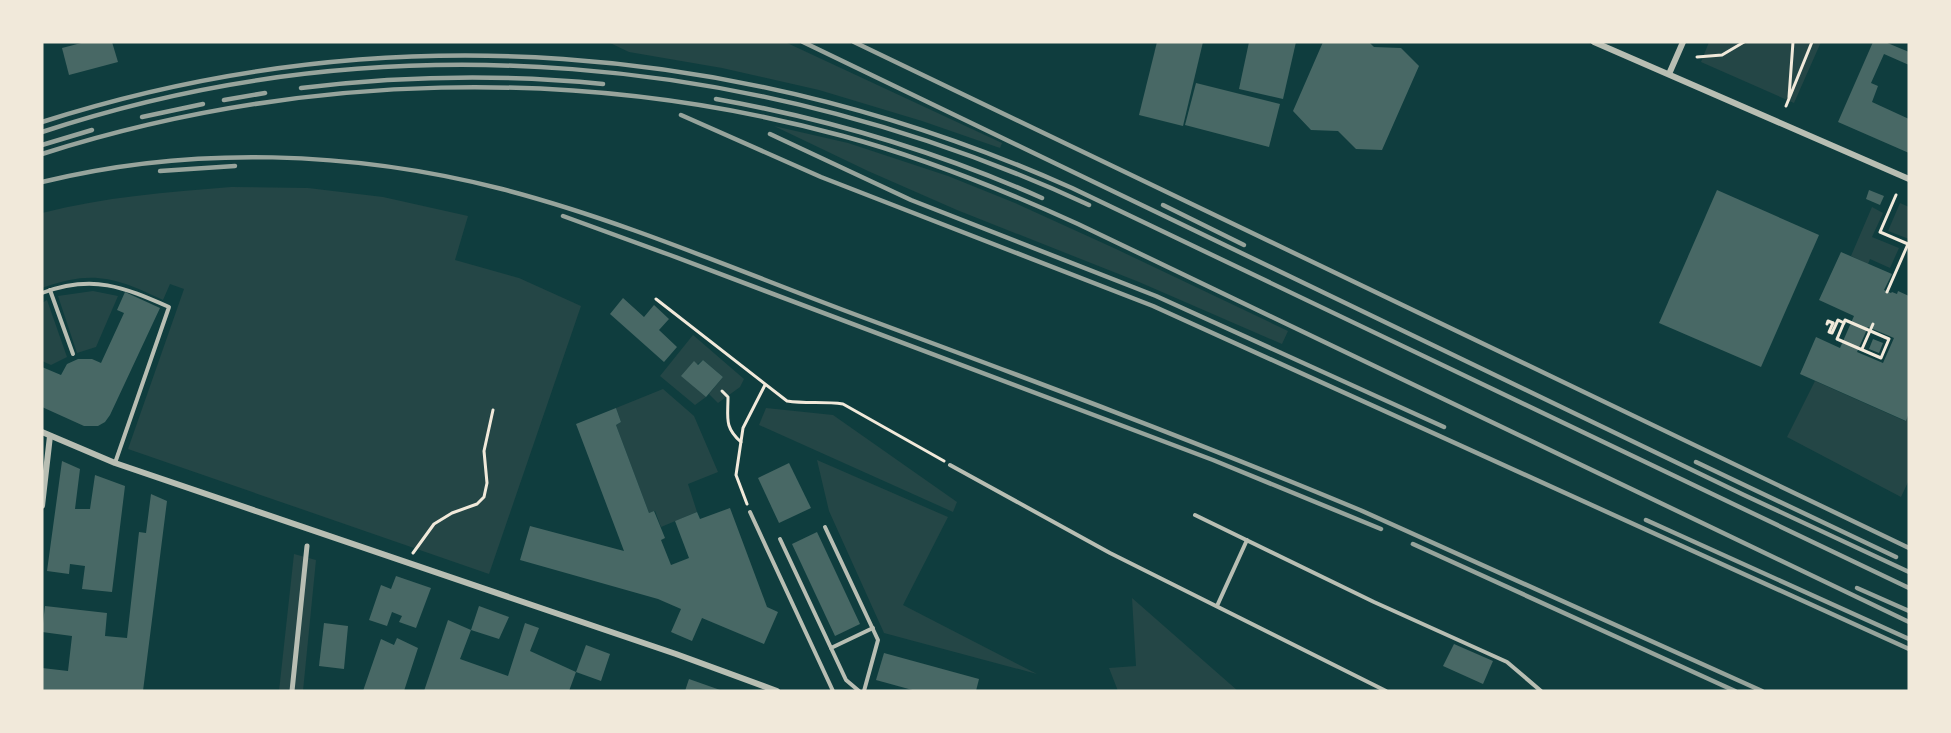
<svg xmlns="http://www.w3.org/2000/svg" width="1951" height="733" font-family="Mulish,sans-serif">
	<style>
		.green { fill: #244646 }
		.building { fill: #486865; fill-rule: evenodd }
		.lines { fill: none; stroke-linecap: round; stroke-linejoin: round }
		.path { stroke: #f1e9da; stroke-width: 3 }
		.service { stroke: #b8beb3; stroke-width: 4 }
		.pedestrian { stroke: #b8beb3; stroke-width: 5 }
		.minor { stroke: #b8beb3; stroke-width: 6 }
		.rail { stroke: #97a49c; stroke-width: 4.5 }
	</style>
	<rect width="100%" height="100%" fill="#0f3d3e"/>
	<!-- green -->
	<g class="green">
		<path d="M608 42H785L1002 143 1000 148 922 121 819 90 722 68 629 52Z"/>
		<path d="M1709 42H1821L1794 103 1701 62Z"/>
		<path d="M774 126 848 143 948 176 1015 203 1116 249 1288 331 1282 344 1139 282 957 210 868 171Z"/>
		<path d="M231 187 308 188 383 197 468 216 455 260 519 278 581 306 489 574 128 449 184 289 170 284 163 300C117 278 93 269 42 288V213C104 197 167 192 231 187Z"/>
		<path d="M1900 203 1909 207V239L1888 231Z"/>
		<path d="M1872 207 1883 213 1872 237 1899 248 1890 268 1870 259 1868 264 1851 256Z"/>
		<path d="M93 291 118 296 96 347 77 353 58 296Z"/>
		<path d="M47 300 67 357 51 365 42 361V303Z"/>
		<path d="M693 335 744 379 740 387 718 403 709 394 723 377 703 360 682 376 706 397 695 405 660 376Z"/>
		<path d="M1815 381 1905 421 1909 413V480L1901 497 1787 437Z"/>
		<path d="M663 389 694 416 718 472 688 484 697 512 661 527 655 511 649 513 616 425 621 422 616 408Z"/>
		<path d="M766 408 833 415 957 502 953 512 759 425Z"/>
		<path d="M817 460 948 517 903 605 1037 674 884 633 829 511Z"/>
		<path d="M294 554 316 560 303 691H279Z"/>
		<path d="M1132 598 1238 691H1118L1109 668 1136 666Z"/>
	</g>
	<!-- building -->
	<g class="building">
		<path d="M85 42H112L118 62 69 75 62 48Z"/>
		<path d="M1157 42H1203L1183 126 1139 115Z"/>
		<path d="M1249 42H1296L1283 99 1239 89Z"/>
		<path d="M1323 42H1369L1374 47 1401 48 1419 66 1382 150 1356 149 1338 131 1311 130 1293 111Z"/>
		<path d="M1873 42H1885L1909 52V65L1884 54 1871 83 1878 86 1872 102 1909 119V153L1838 122Z"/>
		<path d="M1196 83 1280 104 1269 147 1185 125Z"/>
		<path d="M1717 190 1819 235 1761 367 1659 323Z"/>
		<path d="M1869 190 1884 196 1880 205 1866 199Z"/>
		<path d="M1841 252 1892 274 1884 290 1891 293 1892 292 1897 294 1898 291 1909 296V413L1906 421 1800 374 1816 337 1840 348 1854 316 1819 300ZM1868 327 1894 338 1883 363 1857 352Z"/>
		<path d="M125 292 160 308 110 415 105 422 98 426H84L42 407V367L61 375 67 364 78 359H92L101 363 124 313 117 310Z"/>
		<path d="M623 298 644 317 654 305 669 319 659 330 677 347 664 362 610 314Z"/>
		<path d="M1873 339 1883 343 1879 353 1869 349Z"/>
		<path d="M703 360 723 377 706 397 681 376 694 361 698 365Z"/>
		<path d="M616 408 621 422 616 425 649 513 654 511 665 538 661 540 671 565 689 558 675 521 697 512 700 519 730 508 767 607 778 612 764 644 702 618 692 641 671 632 681 609 658 599 520 560 530 526 624 551 576 424Z"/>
		<path d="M62 461 80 469 75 509H90L95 475 125 486 112 592 82 589 85 566 70 564 69 574 47 571Z"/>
		<path d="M789 463 811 508 779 523 758 478Z"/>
		<path d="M151 494 167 501 143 691H42V668L68 671 72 636 42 632 45 606 107 613 105 636 127 638 139 532 146 533Z"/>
		<path d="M817 532 860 624 835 636 792 544Z"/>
		<path d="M396 576 431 588 416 628 399 622 402 616 392 612 387 626 369 620 381 585 391 589Z"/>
		<path d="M479 606 509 617 499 639 471 630Z"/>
		<path d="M448 620 471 630 460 659 508 676 525 623 539 628 530 651 576 672 569 691H424Z"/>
		<path d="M324 623 348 626 344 669 319 666Z"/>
		<path d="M397 638 418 648 404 691H363L381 639 394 645Z"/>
		<path d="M1454 644 1493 661 1483 684 1443 666Z"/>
		<path d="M586 645 610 654 601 681 576 672Z"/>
		<path d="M884 653 979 679 976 691H916L876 680Z"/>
		<path d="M689 679 723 691H685Z"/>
	</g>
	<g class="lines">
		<!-- path -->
		<g class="path">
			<path d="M1697 57 1722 55 1744 42"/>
			<path d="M1789 97 1793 42"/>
			<path d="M1786 106 1812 42"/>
			<path d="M1887 292 1908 244 1880 232 1896 195"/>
			<path d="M656 299 787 401C806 404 824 401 843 404L944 461"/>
			<path d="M1845 320 1889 339 1881 358 1837 339Z"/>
			<path d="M1833 323 1829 332 1832 333 1838 320 1844 323"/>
			<path d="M1827 324 1828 321 1833 323"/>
			<path d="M1862 349 1873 324"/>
			<path d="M722 391 728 397C728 418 724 427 741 442"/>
			<path d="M747 504 736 475 743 428 765 385"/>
			<path d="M413 553 434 524 452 513 477 504 484 497 487 483 484 451 493 410"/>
		</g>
		<!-- service -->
		<g class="service">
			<path d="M50 290 73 354"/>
			<path d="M42 293C93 274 123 287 169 307L115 463"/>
			<path d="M950 465 1110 553 1386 691"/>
			<path d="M750 512 833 691"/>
			<path d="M1195 515 1374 602 1507 662 1541 691"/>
			<path d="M825 527 878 640 864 691"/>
			<path d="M780 539 831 648"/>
			<path d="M1217 606 1247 540"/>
			<path d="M859 691 846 680 831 648 873 628"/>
		</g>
		<!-- pedestrian -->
		<path class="pedestrian" d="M292 691 307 546"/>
		<!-- minor -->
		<g class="minor">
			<path d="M1594 42 1909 179"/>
			<path d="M1669 74 1683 42"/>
			<path d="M42 432 115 463 676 654 777 691"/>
			<path d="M42 506 50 436"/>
		</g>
		<!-- rail -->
		<g class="rail">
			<path d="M803 42 1744 495 1909 572"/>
			<path d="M854 42 1909 548"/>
			<path d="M301 88C401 76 503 74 603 84"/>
			<path d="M716 99C829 119 938 152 1042 198"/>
			<path d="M224 100 265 93"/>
			<path d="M681 115 821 177 1153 306 1909 649"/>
			<path d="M142 117 203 104"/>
			<path d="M42 122C386 12 744 42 1072 188L1909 588"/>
			<path d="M42 132C386 18 763 54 1089 205"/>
			<path d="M770 134 911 200 1156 296 1444 427"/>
			<path d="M42 145 92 130"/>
			<path d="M42 154C300 72 581 65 843 136 924 158 1001 189 1078 224L1909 622"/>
			<path d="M160 171 235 166"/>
			<path d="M42 182C192 145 354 151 502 189 625 221 743 273 862 317 1029 379 1195 441 1360 510L1762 691"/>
			<path d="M1163 205 1244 245"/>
			<path d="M563 216 670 255 1213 460 1381 529"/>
			<path d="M1696 462 1896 557"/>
			<path d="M1646 520 1909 639"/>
			<path d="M1413 544 1735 691"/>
			<path d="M1857 588 1909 611"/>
		</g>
	</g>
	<!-- border -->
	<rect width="1951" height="733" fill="none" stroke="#f1e9da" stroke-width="87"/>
</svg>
